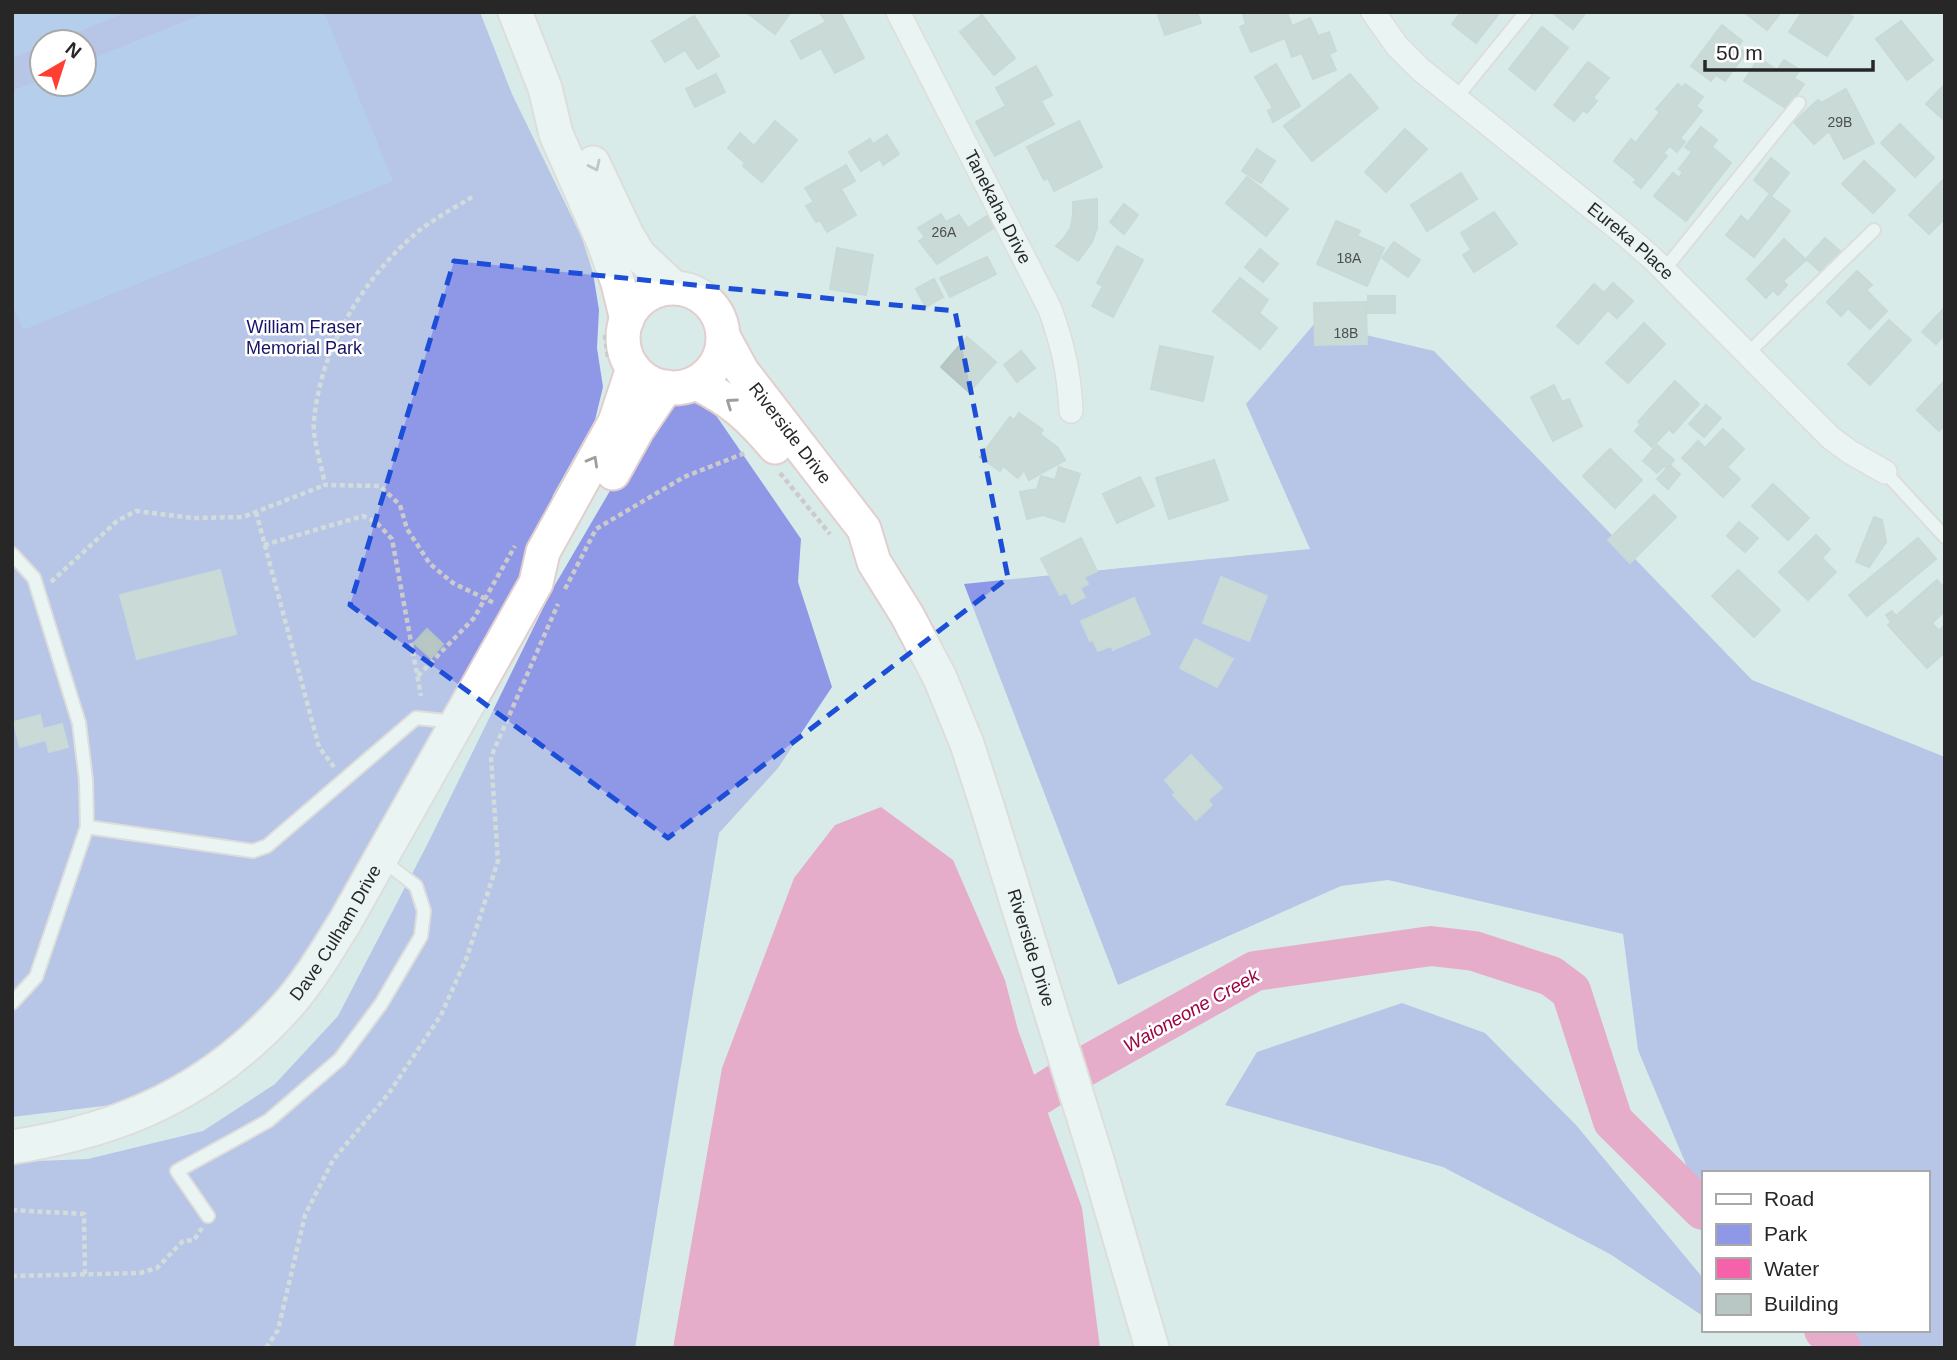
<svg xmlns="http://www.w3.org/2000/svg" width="1957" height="1360" font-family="Arial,sans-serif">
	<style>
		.green { fill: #8f97e7; fill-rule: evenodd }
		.pitch { fill: #8aabef }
		.water { fill: #f662a9 }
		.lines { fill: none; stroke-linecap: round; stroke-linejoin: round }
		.river { stroke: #f662a9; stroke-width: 40 }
		.building { fill: #b8c6c4; stroke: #b2c6c4; stroke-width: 2 }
		.service-casing { stroke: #e2cecd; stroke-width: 16 }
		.minor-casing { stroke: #e2cecd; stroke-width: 26 }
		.secondary-casing { stroke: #e2cecd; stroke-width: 37 }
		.path { stroke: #cbcbcb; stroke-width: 4.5; stroke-dasharray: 5 3.5; stroke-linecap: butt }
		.service { stroke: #fff; stroke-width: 12 }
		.minor { stroke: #fff; stroke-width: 23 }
		.secondary { stroke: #fff; stroke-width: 33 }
		.oneway { stroke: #9e9e9e }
		.marked { fill: none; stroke: #1d4ed8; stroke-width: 5; stroke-dasharray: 14 9; stroke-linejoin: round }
		.labels { text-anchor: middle; stroke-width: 5; stroke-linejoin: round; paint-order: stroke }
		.number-label { font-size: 14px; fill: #4b4f4e }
		.street-label { font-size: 18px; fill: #272727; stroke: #fff }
		.park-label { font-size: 18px; fill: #181468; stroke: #fff }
		.water-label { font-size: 19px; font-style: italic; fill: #9f0443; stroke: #fff }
	</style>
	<rect width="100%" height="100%" fill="#d8ebe8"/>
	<!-- green -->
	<g class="green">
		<path d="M12 12H480L512 94 582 238 593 273 599 310 597 348 603 387 595 420 553 495 543 535 355 907 263 1044 136 1102 12 1117ZM42 42H84V84H42Z"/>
		<path d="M1315 323 1434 351 1752 680 1945 757V1348H1857L1837 1330H1927V1173H1703V1205L1638 1050 1623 934 1388 880 1341 886 1118 985 964 584 1310 549 1246 404Z"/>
		<path d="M702 395 801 539 798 582 832 687 778 768 719 833 635 1348H12V1162L88 1159 203 1131 275 1084 338 1016 427 845 552 590 645 431 675 397Z"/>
		<path d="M1402 1003 1485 1033 1576 1125 1703 1278V1316L1610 1254 1443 1167 1225 1105 1257 1052Z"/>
	</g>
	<!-- pitch -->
	<g class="pitch">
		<path d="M12 12H127L53 42H42V46L12 58Z"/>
		<path d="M208 12H324L393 181 23 330 12 303V91L42 79V84H84V62Z"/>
	</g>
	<!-- water -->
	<path class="water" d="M881 807 953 860 1005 980 1018 1030 1082 1208 1100 1348H673L722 1068 794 878 835 825Z"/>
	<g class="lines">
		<!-- river -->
		<g class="river">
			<path d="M991 1116 1041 1094 1080 1069 1255 971 1431 946 1474 951 1551 976 1571 991 1613 1121 1703 1210"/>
			<path d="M1824 1330 1841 1348"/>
		</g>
	</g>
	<!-- building -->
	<g class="building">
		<path d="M746 12H791L775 34Z"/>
		<path d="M824 12H840L864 58 835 73 821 48 801 59 791 41 826 22 821 14Z"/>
		<path d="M1157 12H1197L1201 23 1165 35Z"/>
		<path d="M1250 12 1256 14 1287 12 1292 26 1310 18 1318 36 1329 32 1336 51 1329 54 1336 70 1313 79 1302 53 1292 57 1285 38 1251 52 1240 27 1246 24 1243 15Z"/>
		<path d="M1461 12H1500L1476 43 1452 24Z"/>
		<path d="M1555 12H1586L1573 29 1554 14Z"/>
		<path d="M1744 12H1781L1767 30Z"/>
		<path d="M1802 12H1845L1853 17 1827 56 1789 32Z"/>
		<path d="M982 15 1015 58 994 75 960 32Z"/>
		<path d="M694 16 719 56 698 69 685 50 665 62 652 41Z"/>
		<path d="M1901 21 1933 60 1907 80 1876 39Z"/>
		<path d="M1722 25 1742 41 1738 47 1746 53 1725 81 1716 75 1711 81 1691 66Z"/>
		<path d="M1542 27 1568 48 1535 90 1509 69Z"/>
		<path d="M1759 58 1777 70 1784 60 1800 70 1794 78 1804 84 1787 109 1744 81Z"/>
		<path d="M1588 62 1609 78 1593 98 1597 101 1587 113 1583 110 1574 121 1554 105Z"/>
		<path d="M1276 64 1300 106 1273 122 1268 111 1273 108 1255 77Z"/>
		<path d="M1036 66 1052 95 1041 101 1054 124 995 156 976 122 1006 106 996 88Z"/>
		<path d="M716 74 725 92 695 107 686 89Z"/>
		<path d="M1350 74 1378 108 1312 161 1284 126Z"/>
		<path d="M1678 84 1682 88 1685 84 1703 97 1696 106 1702 111 1680 138 1685 142 1677 152 1670 146 1663 153 1641 136 1660 112 1656 109Z"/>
		<path d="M1945 84V121L1926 104Z"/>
		<path d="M1846 89 1874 143 1844 159 1829 131 1814 144 1794 122 1818 100 1821 103Z"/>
		<path d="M775 121 797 140 762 182 743 166 745 163 728 148 740 133 754 146Z"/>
		<path d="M1079 121 1102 167 1054 191 1048 178 1044 180 1027 147Z"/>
		<path d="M1900 124 1934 158 1915 177 1881 143Z"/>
		<path d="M1701 127 1717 140 1712 147 1731 163 1686 221 1654 196 1673 173 1679 178 1683 172 1679 169 1692 152 1685 147Z"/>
		<path d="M1405 129 1427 149 1386 192 1365 172Z"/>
		<path d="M887 135 899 154 883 165 880 159 861 171 849 152 870 139 873 144Z"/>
		<path d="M1641 136 1667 156 1641 188 1634 182 1637 180 1614 161 1631 139 1636 143Z"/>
		<path d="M1257 149 1275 161 1261 183 1242 171Z"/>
		<path d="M1771 158 1789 173 1772 195 1754 180Z"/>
		<path d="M1864 161 1895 190 1873 213 1842 184Z"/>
		<path d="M846 165 855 181 841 189 856 215 827 232 820 220 816 222 806 206 814 202 805 188Z"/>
		<path d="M1461 173 1477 199 1427 231 1411 205Z"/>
		<path d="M1247 177 1288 209 1266 236 1226 203Z"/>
		<path d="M1945 178V218L1929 234 1909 215Z"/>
		<path d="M1769 195 1790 211 1754 257 1726 235 1741 216 1748 222Z"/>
		<path d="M1097 199V228L1092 242 1078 261 1056 246 1064 238 1071 227 1073 214V202Z"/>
		<path d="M1124 204 1138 215 1124 234 1110 222Z"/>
		<path d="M1494 212 1517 244 1474 272 1463 255 1471 250 1461 233Z"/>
		<path d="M941 214 946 222 959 215 968 228 987 216 995 227 937 264 919 241 925 237 918 228Z"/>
		<path d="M1336 221 1360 231 1357 236 1384 248 1367 286 1317 264Z"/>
		<path d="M1825 238 1840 251 1821 272 1806 259Z"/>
		<path d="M1784 239 1806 260 1783 281 1787 285 1778 295 1773 290 1766 298 1747 279Z"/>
		<path d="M1394 242 1420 260 1408 277 1382 258Z"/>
		<path d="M1117 246 1143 260 1113 317 1092 306 1103 286 1097 283Z"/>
		<path d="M837 248 873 255 866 295 830 289Z"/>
		<path d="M1260 249 1278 264 1263 282 1245 267Z"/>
		<path d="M987 257 996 274 950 297 940 278Z"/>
		<path d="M1857 271 1872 285 1866 290 1887 311 1870 329 1848 308 1841 316 1827 302Z"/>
		<path d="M1240 278 1268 300 1259 313 1277 328 1260 349 1213 311Z"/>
		<path d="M934 279 943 297 926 307 916 289Z"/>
		<path d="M1613 283 1633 301 1617 318 1608 310 1578 344 1557 326 1594 284 1604 293Z"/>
		<rect x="1368" y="296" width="27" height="17"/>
		<path d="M1366 302 1367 344 1315 345 1314 303Z"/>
		<path d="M1945 307V334L1936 344 1922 332Z"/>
		<path d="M1889 320 1911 340 1870 385 1848 364Z"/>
		<path d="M1644 323 1665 344 1628 383 1606 363Z"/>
		<path d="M967 337 996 362 969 392 941 367Z"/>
		<path d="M1160 346 1213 357 1203 401 1151 389Z"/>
		<path d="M1021 351 1035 368 1017 382 1004 365Z"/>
		<path d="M1945 380V425L1939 431 1917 410Z"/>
		<path d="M1675 381 1699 404 1673 433 1669 429 1652 447 1635 431 1641 424 1638 422Z"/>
		<path d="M1554 385 1562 402 1569 399 1582 426 1553 441 1531 397Z"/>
		<path d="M1706 405 1721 418 1704 437 1689 424Z"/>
		<path d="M1019 413 1043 430 1040 434 1058 448 1065 460 1029 480 1024 470 1018 478 1003 466 1000 471 980 457 1010 417 1014 420Z"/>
		<path d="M1723 429 1744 449 1727 467 1740 479 1723 497 1682 458 1698 441 1705 448Z"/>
		<path d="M1657 445 1674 460 1667 468 1664 466 1657 473 1643 461Z"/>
		<path d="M1610 449 1642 480 1615 508 1583 476Z"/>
		<path d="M1214 460 1228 500 1169 519 1156 478Z"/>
		<path d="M1670 465 1680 474 1668 489 1657 479Z"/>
		<path d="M1059 467 1080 474 1064 522 1043 515 1027 519 1020 492 1037 489 1041 476 1055 480Z"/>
		<path d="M1140 477 1154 506 1117 523 1103 494Z"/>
		<path d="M1773 484 1809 518 1788 540 1752 506Z"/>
		<path d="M1654 495 1676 517 1630 563 1608 540Z"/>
		<path d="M1874 517 1882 520 1886 542 1869 567 1856 562Z"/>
		<path d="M1739 522 1758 538 1745 552 1727 536Z"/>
		<path d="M1816 535 1830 549 1822 558 1836 572 1808 600 1779 572Z"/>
		<path d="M1081 538 1097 571 1084 577 1088 584 1080 588 1085 597 1072 604 1066 592 1060 595 1041 559Z"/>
		<path d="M1918 538 1936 559 1867 616 1849 595Z"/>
		<path d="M220 570 236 634 137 659 120 595Z"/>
		<path d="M1738 570 1780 610 1754 637 1712 596Z"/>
		<path d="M1221 577 1267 596 1249 641 1203 623Z"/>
		<path d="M1937 580 1945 589V611L1932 623 1939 631 1945 625V652L1927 668 1888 625 1891 622 1886 615 1892 611 1896 616Z"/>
		<path d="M1134 598 1150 634 1113 650 1111 646 1098 651 1093 640 1090 641 1081 621Z"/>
		<path d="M427 629 443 644 431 658 414 643Z"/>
		<path d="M1195 639 1233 659 1217 687 1180 668Z"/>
		<path d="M40 715 43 729 62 724 68 747 49 752 46 740 20 747 14 722Z"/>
		<path d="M1191 755 1222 788 1208 800 1212 805 1196 820 1173 795 1176 793 1165 780Z"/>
	</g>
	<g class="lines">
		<!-- service casing -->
		<g class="service-casing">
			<g id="service">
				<path d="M1456 98 1526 12"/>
				<path d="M1664 270 1799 103"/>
				<path d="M1747 354 1874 230"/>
				<path d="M1885 472 1945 537"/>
				<path d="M12 554 34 578 79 723 86 780 87 827 36 977 12 1003"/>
				<path d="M87 827 253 851 267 846 416 718 456 722"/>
				<path d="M208 1216 177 1171 268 1121 340 1059 381 1004 421 936 424 911 416 886 381 859"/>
			</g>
		</g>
		<!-- minor casing -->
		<g class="minor-casing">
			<g id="minor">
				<path id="s1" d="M898 12 1050 309C1063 346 1069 371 1071 411"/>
				<path id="s2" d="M1373 12 1397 46 1420 69 1622 232 1652 258 1831 438 1850 452 1885 472"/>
			</g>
		</g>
		<!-- secondary casing -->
		<g class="secondary-casing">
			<g id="secondary">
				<path d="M515 12 545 88 556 134 604 243 618 283 627 320"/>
				<path d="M593 163 627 235 639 255 672 286"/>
				<circle cx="673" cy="338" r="50"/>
				<path id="s3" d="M725 340 742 371 864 529 874 562 907 615 940 678 967 744 988 809 1097 1160 1152 1348"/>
				<path d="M696 383C731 400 750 417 775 447"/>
				<path d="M613 473 637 430 666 387"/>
				<path id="s4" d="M12 1147C123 1130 211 1091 287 1006 310 980 327 951 345 922L536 583 543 552 615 422 633 368"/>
			</g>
		</g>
		<!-- path -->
		<g class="path">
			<path d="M472 197C453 209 431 220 414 235 361 281 320 351 314 421 312 438 322 467 325 485L380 486 400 505 407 529 430 564 453 583 496 604"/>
			<path d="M605 335 608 358"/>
			<path d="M780 473 830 534"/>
			<path d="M256 512 319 747 334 767"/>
			<path d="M264 545 363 516 376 522 392 539 421 696"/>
			<path d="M51 582 117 521 136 511 193 518 243 517 325 485"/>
			<path d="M565 589 596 529 684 477 745 453"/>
			<path d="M418 676 474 618 515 546"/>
			<path d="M12 1210 84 1214 85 1274"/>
			<path d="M12 1276 140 1273 157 1268 183 1241 194 1240 202 1228"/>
			<path d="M266 1348 278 1330 305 1215 333 1160 389 1093 441 1015 467 957 498 861 491 757 558 604"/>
		</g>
		<!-- service -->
		<use href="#service" class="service"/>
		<!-- minor -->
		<use href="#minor" class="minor"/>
		<!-- secondary -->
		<use href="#secondary" class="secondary"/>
	</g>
	<!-- one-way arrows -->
	<defs><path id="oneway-chevron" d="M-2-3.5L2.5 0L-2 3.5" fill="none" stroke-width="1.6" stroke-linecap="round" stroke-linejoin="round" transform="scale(1.75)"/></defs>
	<g class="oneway">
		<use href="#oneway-chevron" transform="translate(595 166) rotate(65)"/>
		<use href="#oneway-chevron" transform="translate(731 403) rotate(-145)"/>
		<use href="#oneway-chevron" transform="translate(593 461) rotate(-61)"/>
	</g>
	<!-- marked area -->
	<path d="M0 0H1957V1360H0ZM454 261 955 311 1008 578 668 838 350 605Z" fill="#d8ebe8" fill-opacity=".55" fill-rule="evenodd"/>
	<path class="marked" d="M454 261 955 311 1008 578 668 838 350 605Z"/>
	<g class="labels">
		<!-- number labels -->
		<g class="number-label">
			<text x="1840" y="127">29B</text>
			<text x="944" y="237">26A</text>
			<text x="1349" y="263">18A</text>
			<text x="1346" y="338">18B</text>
		</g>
		<!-- street labels -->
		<g class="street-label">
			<text dy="6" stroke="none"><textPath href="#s1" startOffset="219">Tanekaha Drive</textPath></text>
			<text dy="6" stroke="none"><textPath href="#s2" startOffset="346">Eureka Place</textPath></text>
			<text dy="6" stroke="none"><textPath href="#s3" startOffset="114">Riverside Drive</textPath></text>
			<text dy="6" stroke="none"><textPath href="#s4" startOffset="404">Dave Culham Drive</textPath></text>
			<text dy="6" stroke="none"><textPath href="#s3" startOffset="688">Riverside Drive</textPath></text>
		</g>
		<!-- park labels -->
		<g class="park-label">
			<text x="304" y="333">William Fraser<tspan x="304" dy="21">Memorial Park</tspan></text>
		</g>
		<!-- water labels -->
		<g class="water-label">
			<text transform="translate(1191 1010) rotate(-29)" y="7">Waioneone Creek</text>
		</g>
	</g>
	<!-- border -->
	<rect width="1957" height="1360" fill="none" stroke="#272727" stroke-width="28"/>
	<!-- legend -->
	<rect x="1702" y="1171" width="228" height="161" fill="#ffffff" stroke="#a9a9a9" stroke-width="2"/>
	<rect x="1716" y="1194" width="35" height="10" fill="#ffffff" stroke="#a9a9a9" stroke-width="2"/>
	<text x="1764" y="1206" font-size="21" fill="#272727">Road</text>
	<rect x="1716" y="1224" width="35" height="21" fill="#8f97e7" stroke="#a9a9a9" stroke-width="2"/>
	<text x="1764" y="1241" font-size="21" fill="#272727">Park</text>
	<rect x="1716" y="1258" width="35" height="21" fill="#f662a9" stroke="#a9a9a9" stroke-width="2"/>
	<text x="1764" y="1276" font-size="21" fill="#272727">Water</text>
	<rect x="1716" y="1294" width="35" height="21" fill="#b8c6c4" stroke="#a9a9a9" stroke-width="2"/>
	<text x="1764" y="1311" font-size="21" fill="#272727">Building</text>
	<!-- north arrow -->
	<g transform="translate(63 63) rotate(39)"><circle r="33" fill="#ffffff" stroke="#a9a9a9" stroke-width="2"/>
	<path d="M0-5L12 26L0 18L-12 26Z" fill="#ff3f31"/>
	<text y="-10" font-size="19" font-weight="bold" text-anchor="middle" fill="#272727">N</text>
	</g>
	<!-- scale -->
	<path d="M1705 60v10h168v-10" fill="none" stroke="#272727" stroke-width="3.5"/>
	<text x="1716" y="60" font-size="21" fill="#272727" stroke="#ffffff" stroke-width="5" paint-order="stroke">50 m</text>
</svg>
